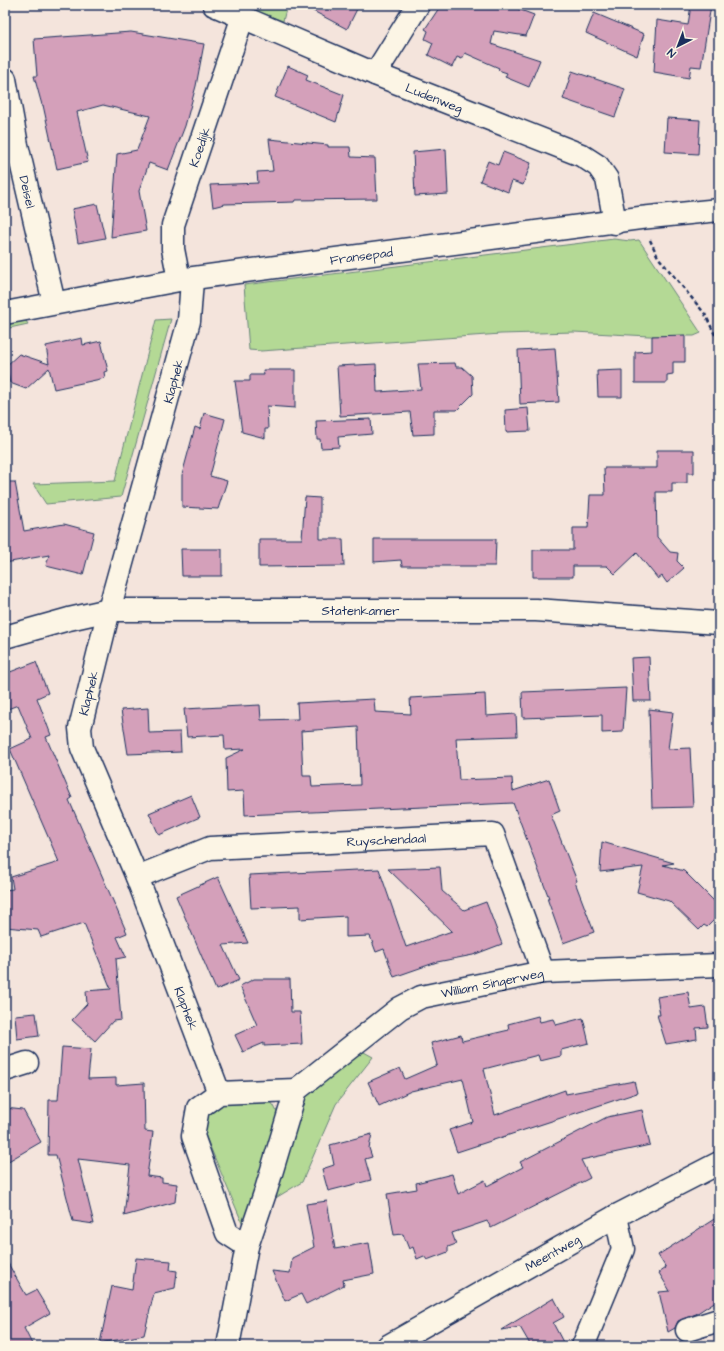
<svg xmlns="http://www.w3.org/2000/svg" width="724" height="1351" font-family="'Architects Daughter',sans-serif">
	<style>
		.green { fill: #b4d995; stroke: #68847a }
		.building { fill: #d4a0ba; stroke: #1b2f5e; fill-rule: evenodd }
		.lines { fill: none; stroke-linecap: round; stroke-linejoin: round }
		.minor-casing { stroke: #1b2f5e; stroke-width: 25 }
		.path { stroke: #1b2f5e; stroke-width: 2.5; stroke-dasharray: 4 3; stroke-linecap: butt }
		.minor { stroke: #fcf5e5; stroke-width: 22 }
		.labels { text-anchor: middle; stroke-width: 4; stroke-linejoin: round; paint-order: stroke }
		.street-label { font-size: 13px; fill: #1b2f5e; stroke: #fcf5e5 }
	</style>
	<rect width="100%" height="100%" fill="#f4e4dc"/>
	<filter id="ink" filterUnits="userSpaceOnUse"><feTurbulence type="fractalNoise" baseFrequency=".025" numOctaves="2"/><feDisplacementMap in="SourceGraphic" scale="8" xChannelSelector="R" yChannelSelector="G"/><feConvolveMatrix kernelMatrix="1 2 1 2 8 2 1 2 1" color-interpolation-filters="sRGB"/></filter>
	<g filter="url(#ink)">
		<!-- green -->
		<g class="green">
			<path d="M255 5H287L283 21 253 10Z"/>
			<path d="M614 239 630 241 639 240 701 333 694 336H649L574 332 501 334 261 351 249 350 244 285Z"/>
			<path d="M24 318 28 324 5 329V321Z"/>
			<path d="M171 319 121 497 46 504 33 484 115 481 156 320Z"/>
			<path d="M353 1046 373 1057 336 1104 302 1182 269 1202 304 1088Z"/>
			<path d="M263 1092 274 1106 281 1120 244 1227 203 1130 201 1100Z"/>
		</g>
		<!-- building -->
		<g class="building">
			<path d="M302 5H359L347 29Z"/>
			<path d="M441 5H519L518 9 534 15 526 36 494 31 491 44 540 60 529 87 505 77 507 73 498 70 499 68 465 53 462 59 457 57 452 67 428 55 433 43 425 39 428 31 425 29Z"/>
			<path d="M691 5H711L701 67 691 66 689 78 654 72 657 20 688 25Z"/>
			<path d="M594 13 644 34 637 56 586 33Z"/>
			<path d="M131 32 204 44 196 86 185 126 168 170 149 163 139 191 146 231 111 237 117 154 137 150 150 116 103 105 77 112 88 162 57 169 43 105H42L34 76H37L34 39Z"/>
			<path d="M288 66 308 75 306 80 344 95 336 122 275 97Z"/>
			<path d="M572 71 625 89 615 117 563 99Z"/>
			<path d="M667 118 700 120 698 154 665 152Z"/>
			<path d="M269 139 328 145V147H350L351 157 375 158 377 199 295 200 294 202 225 204 213 207 210 185 258 183 257 172 273 171Z"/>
			<path d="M446 149 448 194 415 196 413 152Z"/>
			<path d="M503 152 531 163 523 185 512 181 508 192 480 181 488 161 498 165Z"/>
			<path d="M97 204 105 238 78 243 72 209Z"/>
			<path d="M685 335V362H673V374L667 375V383H635V352L652 351V336Z"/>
			<path d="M82 338 83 345 101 341 108 371 104 372 105 378 54 389 49 368 26 389 10 383 6 366 19 354 49 364 46 346Z"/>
			<path d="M555 348 559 402 520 404 518 350Z"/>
			<path d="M455 363 456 367H462L472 376 473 394 457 410H434V434L413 435 410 412 340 416 337 366 376 364 377 392H379L421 389 418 364Z"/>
			<path d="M263 370H295V408L267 406 268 429H265V438L242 432 235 381H250V375H264Z"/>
			<path d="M622 370V397H598L597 371Z"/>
			<path d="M528 408 530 431 506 432 505 410Z"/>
			<path d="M204 413 225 419 210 476 227 481 218 509 182 507V475L195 427 200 429Z"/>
			<path d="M371 419 372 434 338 437 339 447 321 448 320 439H317L316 421Z"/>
			<path d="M657 450H694V473H687V483H672V492H656L657 537 670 552 678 553 677 561 684 568 667 583 662 576 658 579 637 553 615 574 607 566H573V577H533V550H573V528H588L590 495H605L604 468H657Z"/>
			<path d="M5 482H15L24 531 64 524 94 532 83 575 46 566 49 555 5 563Z"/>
			<path d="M305 497 320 498V539H343L344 566 259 567V539H302Z"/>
			<path d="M374 539H496L495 566H402L401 560 374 562Z"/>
			<path d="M181 549H222V576H182Z"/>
			<path d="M649 657 651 701H633L631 658Z"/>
			<path d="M36 662 48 693 37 698 51 735 46 737 72 798 69 800 127 933 117 937 126 957 116 959 121 1020 113 1021 95 1041 72 1020 87 1004 86 991 111 989 84 923 41 937 38 930 5 927V890L13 889 11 877 59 862 10 749 32 739 18 705 5 710V674Z"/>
			<path d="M626 688 623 732 602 733V715L523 718 522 692Z"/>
			<path d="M485 694 486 716 516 714 517 736 456 738 459 780 512 778 513 791 549 779 560 811 551 815 577 881 575 882 594 932 563 943 547 898H549L513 803 245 815 244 791 227 792 226 758 245 749 225 750 224 735 187 737 184 709 260 705 261 720 298 719 297 703 374 699 375 712 411 714 410 698ZM358 727 360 785 312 787 311 776H303L301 731Z"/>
			<path d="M148 708 149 733 180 732 181 752 128 754 121 710Z"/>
			<path d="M649 709 673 712 668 749 690 748 693 807 652 808Z"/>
			<path d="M191 795 200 817 159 835 149 813Z"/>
			<path d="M602 842 674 863 663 865 684 871 719 906V915L707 927 704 925 699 930 669 901 637 892 643 867 600 872Z"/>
			<path d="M440 867 442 891 464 910 486 902 502 944 473 955 437 962 394 977 384 949 376 952 370 936 346 937V916L300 919V906L251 908 249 875 379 869 406 947 452 931 388 869Z"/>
			<path d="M218 877 248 943 223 945 239 980 216 990 176 896Z"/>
			<path d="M254 979H290L291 1012H300L302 1044 264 1046V1043L243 1052 235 1035 257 1025 240 986Z"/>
			<path d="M688 992 691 1009 705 1007 708 1027 696 1028 697 1039 666 1044 657 1015H660L657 997Z"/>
			<path d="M36 1013 39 1036 17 1039 15 1015Z"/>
			<path d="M538 1016 540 1022 553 1019 556 1025 583 1018 589 1043 561 1050V1056L540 1061 538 1055 484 1069 495 1115 565 1090 566 1094 634 1081 637 1093 457 1152 449 1130 473 1122 463 1079 411 1091 379 1106 368 1082 400 1068 405 1079 437 1065 431 1043 461 1035 462 1041 509 1030 508 1024Z"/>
			<path d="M62 1047 91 1049 88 1079 116 1078V1085L144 1083 145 1131 153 1132 147 1176 162 1178V1182L177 1184 175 1202 124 1216 130 1165 78 1159 94 1224 73 1221 56 1155H48L49 1100H58Z"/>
			<path d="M5 1108 23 1110 41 1142 5 1163Z"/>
			<path d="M642 1110 650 1145 581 1160 590 1178 491 1228 487 1221 452 1233 456 1244 448 1247V1252L427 1260 424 1256 417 1259 413 1247 409 1249 403 1234 394 1235 387 1194 417 1189 416 1183 452 1174 458 1194 485 1180 487 1186 523 1167 520 1162 607 1117Z"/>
			<path d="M372 1134 369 1148 372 1157 365 1159 371 1180 328 1191 322 1169 334 1165 330 1145Z"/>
			<path d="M327 1201 335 1249 369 1243 374 1274 343 1280 344 1285 306 1304 301 1294 285 1301 272 1271 290 1273 292 1258 314 1247 306 1204Z"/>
			<path d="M719 1216V1299L696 1314 678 1321 675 1328 668 1332 659 1292 670 1291 659 1273 666 1268 658 1255Z"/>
			<path d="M5 1258 26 1295 36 1290 50 1313 24 1328 33 1346H5Z"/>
			<path d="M136 1258 171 1261 170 1270 177 1271 175 1288 154 1293 144 1335 100 1343 112 1286 132 1290Z"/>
			<path d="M554 1298 564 1317 553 1323 565 1346H531L520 1327 501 1330Z"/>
		</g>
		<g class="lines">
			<!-- minor casing -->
			<g class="minor-casing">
				<g id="minor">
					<path id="s1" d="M214 5 375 74 581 155 598 166 607 179 615 223"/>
					<path d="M375 74 418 5"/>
					<path id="s2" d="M5 79 17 145 54 303"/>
					<path id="s3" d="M179 280 173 249V225L243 16"/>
					<path id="s4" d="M192 280 189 321 109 610 80 728 82 748 137 877 219 1093"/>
					<path id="s5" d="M5 313 179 280 640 218 719 210"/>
					<path id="s6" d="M5 637 69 619 109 610H536L719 623"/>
					<path id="s7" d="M137 877 210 848 493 834 543 972"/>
					<path d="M5 1070 27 1063"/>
					<path d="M247 1246 227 1233 193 1136 198 1108 219 1093 296 1090"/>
					<path d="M687 1330 719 1320"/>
					<path id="s8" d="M228 1346 247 1246 266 1190 296 1090 400 1008 421 997 543 972 719 965"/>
					<path id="s9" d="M388 1346 616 1216 719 1163"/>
					<path d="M583 1346 623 1249 616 1216"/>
				</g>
			</g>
			<!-- path -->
			<path class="path" d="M650 240 658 257 705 314 719 343"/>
			<!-- minor -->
			<use href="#minor" class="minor"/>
		</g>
	</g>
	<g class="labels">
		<!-- street labels -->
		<g class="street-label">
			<text dy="5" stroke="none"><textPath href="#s1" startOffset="239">Ludenweg</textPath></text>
			<text dy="5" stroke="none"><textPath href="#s3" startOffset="138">Koedijk</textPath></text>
			<text dy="5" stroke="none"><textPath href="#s2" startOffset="115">Deisel</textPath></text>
			<text dy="5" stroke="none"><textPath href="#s5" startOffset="361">Fransepad</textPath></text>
			<text transform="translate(173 381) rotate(-75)" y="5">Klaphek</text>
			<text dy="5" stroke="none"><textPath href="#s6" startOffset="359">Statenkamer</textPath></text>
			<text transform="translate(88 693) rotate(-76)" y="5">Klaphek</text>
			<text dy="5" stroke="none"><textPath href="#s7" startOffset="255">Ruyschendaal</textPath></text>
			<text dy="5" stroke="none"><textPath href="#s8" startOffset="494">William Singerweg</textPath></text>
			<text dy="5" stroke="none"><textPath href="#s4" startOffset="763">Klaphek</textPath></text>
			<text dy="5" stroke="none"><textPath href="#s9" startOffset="189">Meentweg</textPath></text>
		</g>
	</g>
	<!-- margin -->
	<rect width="724" height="1351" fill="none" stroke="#fcf5e5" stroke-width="20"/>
	<rect x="10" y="10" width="704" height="1331" fill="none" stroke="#1b2f5e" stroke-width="1.5" filter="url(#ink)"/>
	<!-- north arrow -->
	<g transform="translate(678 46) rotate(222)" stroke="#fcf5e5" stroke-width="3" paint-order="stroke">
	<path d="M0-3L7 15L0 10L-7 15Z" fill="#1b2f5e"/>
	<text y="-6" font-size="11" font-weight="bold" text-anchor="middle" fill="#1b2f5e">N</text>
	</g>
</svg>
